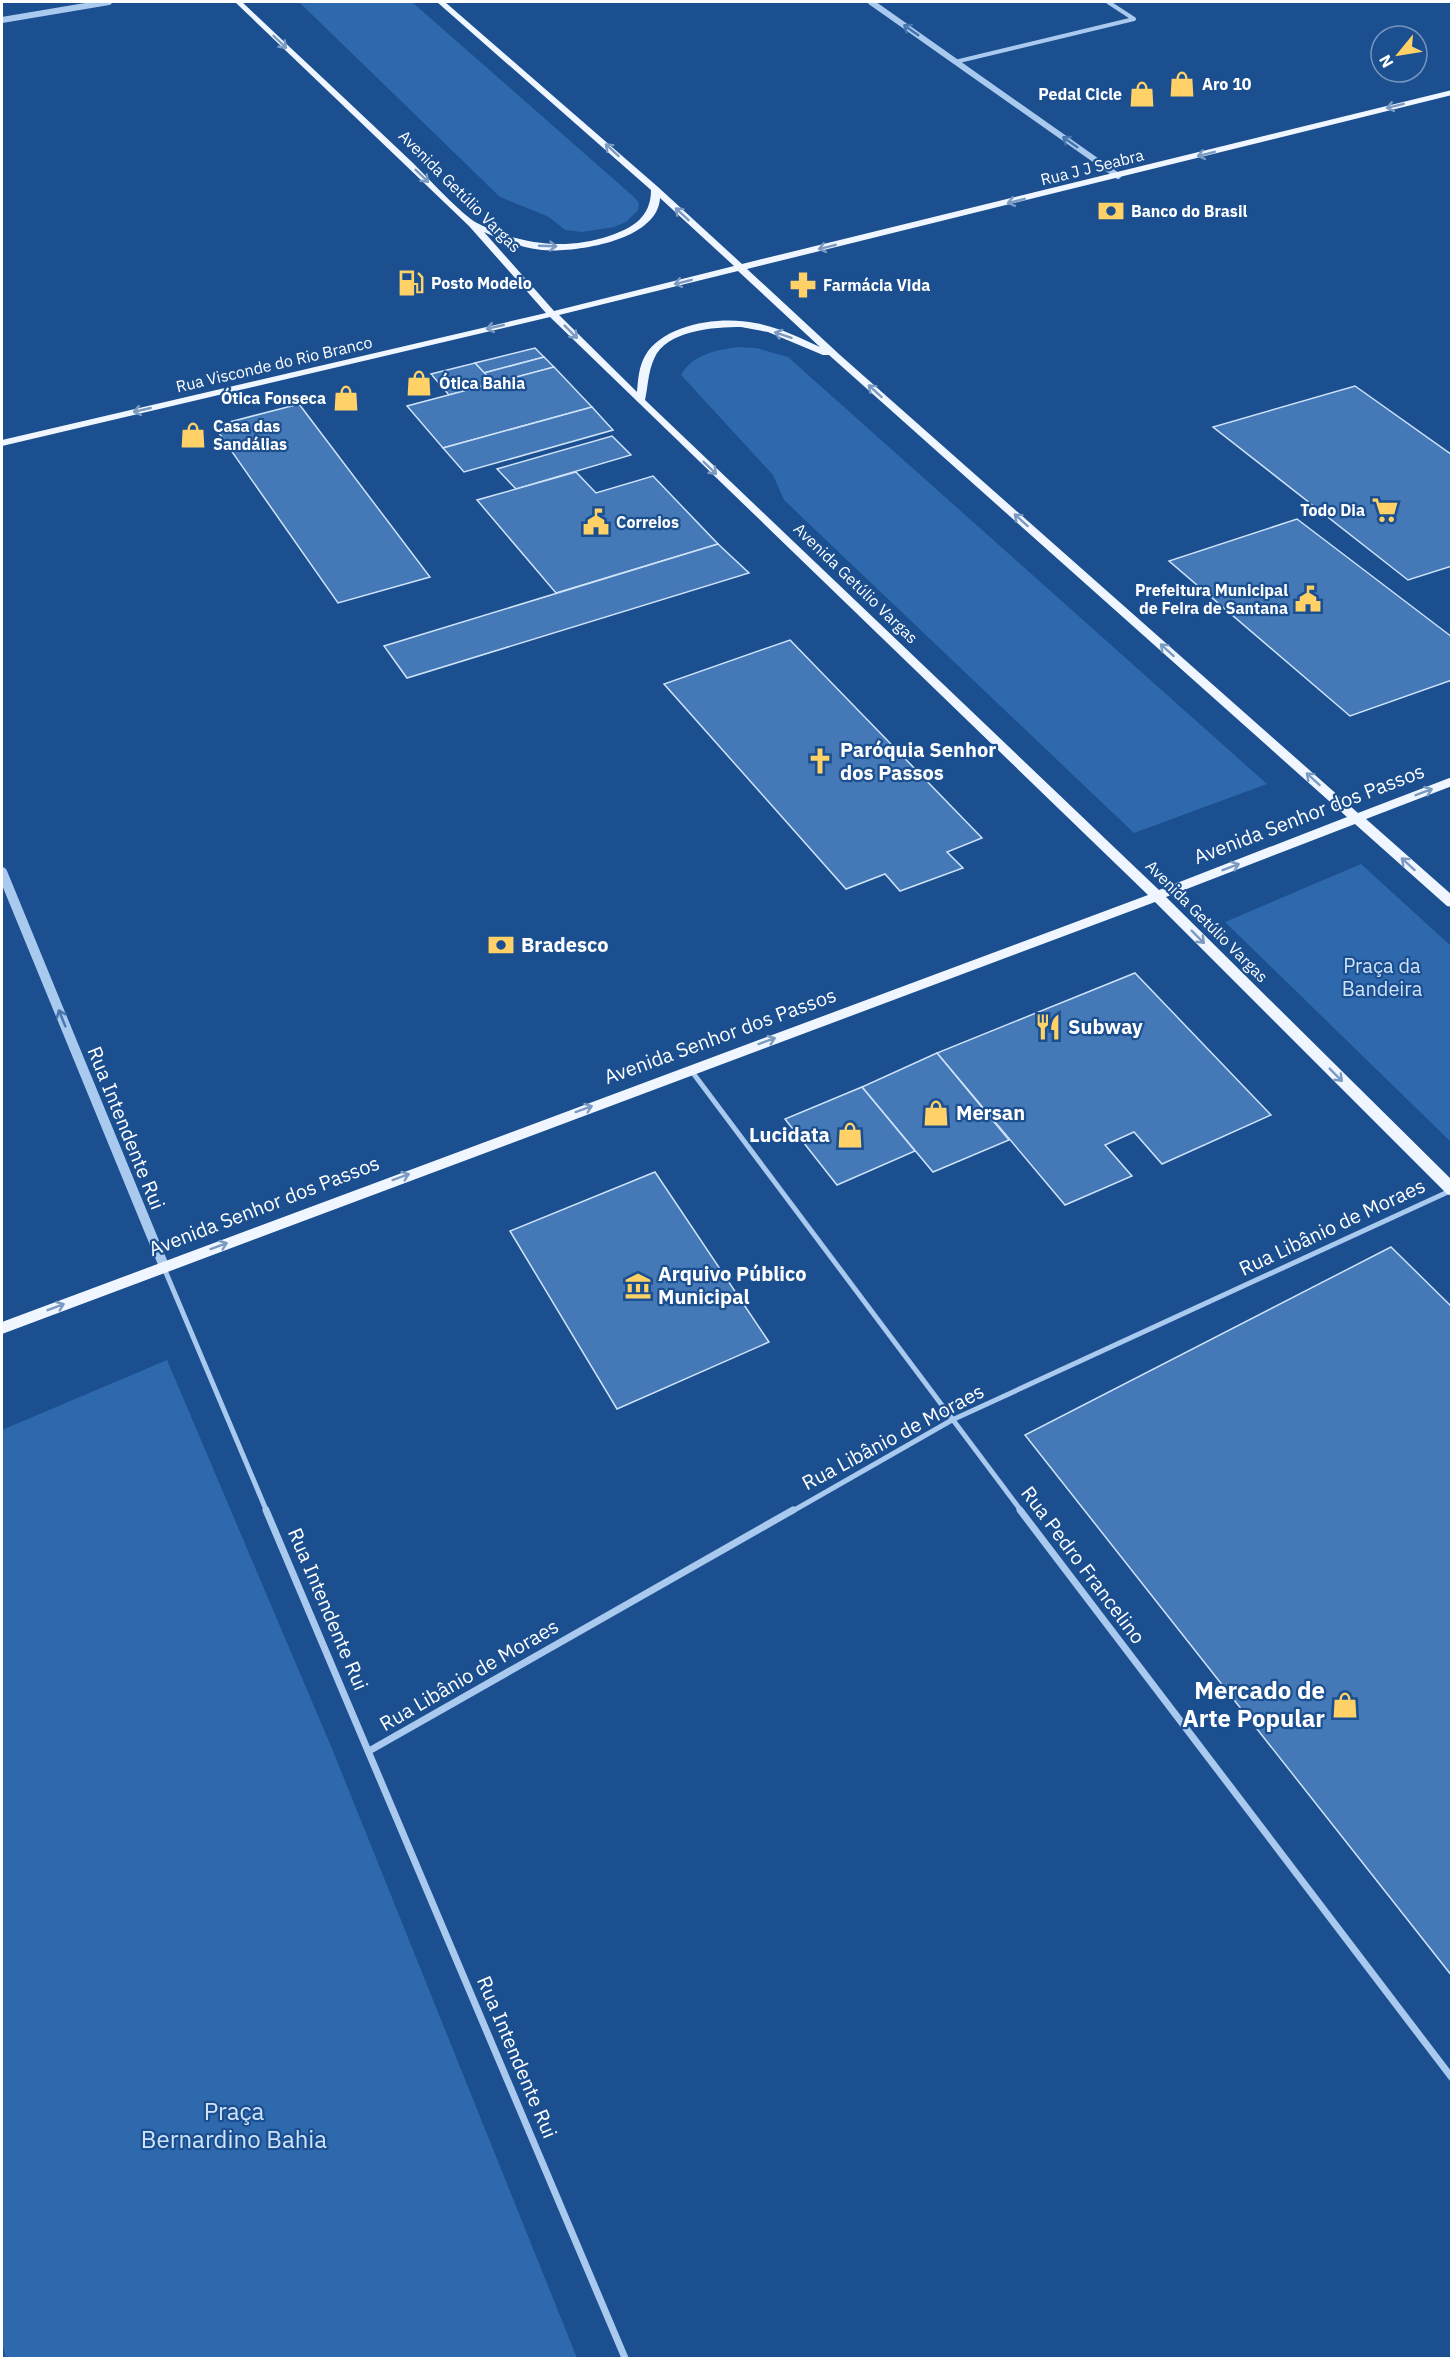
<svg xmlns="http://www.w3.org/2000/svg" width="1453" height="2360" font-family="'IBM Plex Sans',sans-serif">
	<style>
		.green { fill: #2e69ad }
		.building { fill: #4478b7; stroke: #cfe3fa; stroke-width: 1.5 }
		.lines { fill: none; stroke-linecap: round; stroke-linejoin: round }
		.pedestrian-far1 { stroke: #a9c9ee; stroke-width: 5 }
		.pedestrian { stroke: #a9c9ee; stroke-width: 7 }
		.minor { stroke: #a9c9ee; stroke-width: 4 }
		.tertiary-far1 { stroke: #a9c9ee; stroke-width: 6 }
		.tertiary { stroke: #a9c9ee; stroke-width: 10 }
		.primary { fill: #f0f6ff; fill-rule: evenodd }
		.oneway { stroke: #4674ac }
		.oneway2 { stroke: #7b9ac1 }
		.labels { text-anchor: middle; stroke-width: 4.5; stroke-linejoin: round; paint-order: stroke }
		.far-poi-label { font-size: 16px; font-weight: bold; fill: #fff; stroke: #1b4f8f; text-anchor: start }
		.far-street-label { font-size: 16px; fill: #fff; stroke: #1b4f8f }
		.poi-label { font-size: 20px; font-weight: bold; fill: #fff; stroke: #1b4f8f; text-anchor: start }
		.street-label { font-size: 20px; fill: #fff; stroke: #1b4f8f }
		.park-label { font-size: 20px; fill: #cfe3fa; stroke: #1b4f8f }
		.near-poi-label { font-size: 24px; font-weight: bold; fill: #fff; stroke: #1b4f8f; text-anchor: end }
		.near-park-label { font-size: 24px; fill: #cfe3fa; stroke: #1b4f8f }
	</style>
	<rect width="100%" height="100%" fill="#1b4f8f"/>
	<!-- green -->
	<g class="green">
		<path d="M299 2H412L634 197 639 203 638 210 626 222 614 227 582 232 565 230 549 217 500 197Z"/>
		<path d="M737 347 756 348 788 357 1267 784 1134 833 784 500 773 475 681 375C693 354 714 351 737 347Z"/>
		<path d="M1361 864 1451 946V1142L1225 922Z"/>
		<path d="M167 1360 333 1751 577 2358H6L2 2343V1430Z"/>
	</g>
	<!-- building -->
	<g class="building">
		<path d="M535 348 544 357 484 373 475 363Z"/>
		<path d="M544 357 554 367 494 383 484 373Z"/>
		<path d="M475 363 494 383 449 395 431 374Z"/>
		<path d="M554 367 592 407 443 448 407 406Z"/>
		<path d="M1355 386 1452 455V566L1408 580 1213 427Z"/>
		<path d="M299 404 430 577 338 603 214 426Z"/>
		<path d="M592 407 613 430 464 472 443 448Z"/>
		<path d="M612 436 631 455 516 489 497 469Z"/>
		<path d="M576 472 596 493 653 476 718 544 556 593 477 500Z"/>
		<path d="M1297 519 1452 637V680L1350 716 1169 561Z"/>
		<path d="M718 544 749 573 407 678 384 646Z"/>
		<path d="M790 640 982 838 947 852 963 868 900 891 885 874 846 889 664 684Z"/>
		<path d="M1135 973 1271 1115 1162 1164 1134 1132 1105 1145 1132 1176 1065 1205 937 1053Z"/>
		<path d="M937 1053 1009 1140 933 1172 862 1087Z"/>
		<path d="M862 1087 915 1151 837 1185 785 1119Z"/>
		<path d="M655 1172 769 1342 617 1409 510 1231Z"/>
		<path d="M1391 1247 1452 1307V1976L1025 1435Z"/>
	</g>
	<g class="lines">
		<!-- pedestrian-far1 -->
		<g class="pedestrian-far1">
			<path d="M690 1069 1022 1512"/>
			<path d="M164 1268 267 1512"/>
			<path d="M791 1512 952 1420 1450 1191"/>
		</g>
		<!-- pedestrian -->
		<g class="pedestrian">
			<path d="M266 1510 625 2358"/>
			<path d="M1020 1510 1452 2078"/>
			<path d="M369 1751 793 1510"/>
		</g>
		<!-- minor -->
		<path class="minor" d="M955 62 1134 19 1108 2"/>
		<!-- tertiary-far1 -->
		<g class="tertiary-far1">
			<path d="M871 2 1118 176"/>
			<path d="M2 20 109 2"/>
		</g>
		<!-- tertiary -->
		<path class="tertiary" d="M2 872 164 1266"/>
		<!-- primary -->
		<path class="primary" d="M235 2H242C299 56 357 110 414 164 428 178 462 215 477 223 519 244 564 251 609 236 633 228 651 217 651 190L437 2H445L658 187 742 264 1452 90V95L747 269 840 355 1358 813 1452 777V786L1366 819 1452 895V907L1447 906 1355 824 1166 897 1452 1180V1196L1447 1194 1155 902 2 1334V1322L1148 895 550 317 2 446V440L546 313 469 226ZM660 198 734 266 554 311 484 232C502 240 522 248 542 250 574 253 658 241 660 198ZM738 271 820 347C799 337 778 327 755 323 722 316 664 323 645 356 639 366 638 380 637 392L559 315ZM741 327 768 332 823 355H829L1347 817 1159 890 645 400C648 387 648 372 654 359 666 330 714 327 741 327Z"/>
	</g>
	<!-- one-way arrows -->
	<defs><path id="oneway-shaft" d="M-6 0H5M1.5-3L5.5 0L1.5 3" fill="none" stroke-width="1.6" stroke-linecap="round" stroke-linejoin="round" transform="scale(1.5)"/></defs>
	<g class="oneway">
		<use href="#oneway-shaft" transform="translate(911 30) rotate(-145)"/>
		<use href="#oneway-shaft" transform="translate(1070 142) rotate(-145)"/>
		<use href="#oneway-shaft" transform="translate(62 1018) rotate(-112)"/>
	</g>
	<g class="oneway2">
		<use href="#oneway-shaft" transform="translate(280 42) rotate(44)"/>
		<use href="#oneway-shaft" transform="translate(1395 106) rotate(166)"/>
		<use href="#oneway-shaft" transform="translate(612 150) rotate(-138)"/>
		<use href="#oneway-shaft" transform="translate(1206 154) rotate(166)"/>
		<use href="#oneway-shaft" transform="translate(422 176) rotate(44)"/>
		<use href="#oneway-shaft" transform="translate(1016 201) rotate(166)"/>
		<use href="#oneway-shaft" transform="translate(682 214) rotate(-137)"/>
		<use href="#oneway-shaft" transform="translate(548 246) rotate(2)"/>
		<use href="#oneway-shaft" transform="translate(827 247) rotate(166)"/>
		<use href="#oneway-shaft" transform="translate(683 282) rotate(166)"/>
		<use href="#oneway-shaft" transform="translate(495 327) rotate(167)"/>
		<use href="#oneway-shaft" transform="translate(571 332) rotate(45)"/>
		<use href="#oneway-shaft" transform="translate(783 335) rotate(-161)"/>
		<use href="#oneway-shaft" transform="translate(875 391) rotate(-138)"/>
		<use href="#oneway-shaft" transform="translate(142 410) rotate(167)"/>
		<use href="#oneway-shaft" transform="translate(710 468) rotate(44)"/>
		<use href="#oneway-shaft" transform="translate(1021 520) rotate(-138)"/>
		<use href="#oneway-shaft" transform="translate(1167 650) rotate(-138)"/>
		<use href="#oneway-shaft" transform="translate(1313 779) rotate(-138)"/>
		<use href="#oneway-shaft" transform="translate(1424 792) rotate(-21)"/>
		<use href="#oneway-shaft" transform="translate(1408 864) rotate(-138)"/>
		<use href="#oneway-shaft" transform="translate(1231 867) rotate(-21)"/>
		<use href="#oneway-shaft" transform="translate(1198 937) rotate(45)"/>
		<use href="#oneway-shaft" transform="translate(767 1041) rotate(-20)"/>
		<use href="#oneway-shaft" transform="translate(1336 1075) rotate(45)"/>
		<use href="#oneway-shaft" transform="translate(584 1109) rotate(-20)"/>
		<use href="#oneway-shaft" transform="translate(401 1177) rotate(-20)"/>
		<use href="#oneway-shaft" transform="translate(219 1246) rotate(-20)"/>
		<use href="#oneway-shaft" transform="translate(56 1307) rotate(-21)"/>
	</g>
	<!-- icons -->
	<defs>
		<g id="shop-bare" transform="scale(2.07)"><path d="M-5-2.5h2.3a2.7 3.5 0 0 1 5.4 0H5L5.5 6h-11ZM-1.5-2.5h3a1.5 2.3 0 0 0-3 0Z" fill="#ffd166" stroke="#1b4f8f" stroke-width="2.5" paint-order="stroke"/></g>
		<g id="bank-bare" transform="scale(2.07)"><path d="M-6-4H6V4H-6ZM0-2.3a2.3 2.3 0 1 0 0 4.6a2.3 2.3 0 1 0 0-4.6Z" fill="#ffd166" stroke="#1b4f8f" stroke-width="2.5" paint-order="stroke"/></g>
		<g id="fuel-bare" transform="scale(2.07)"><path d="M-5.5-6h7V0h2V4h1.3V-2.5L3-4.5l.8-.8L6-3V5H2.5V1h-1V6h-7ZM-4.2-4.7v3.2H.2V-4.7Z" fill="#ffd166" stroke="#1b4f8f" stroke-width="2.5" paint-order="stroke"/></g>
		<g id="pharmacy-bare" transform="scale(2.07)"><path d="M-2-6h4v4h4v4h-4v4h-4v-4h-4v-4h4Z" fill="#ffd166" stroke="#1b4f8f" stroke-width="2.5" paint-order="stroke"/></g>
		<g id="supermarket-bare" transform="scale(2.07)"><path d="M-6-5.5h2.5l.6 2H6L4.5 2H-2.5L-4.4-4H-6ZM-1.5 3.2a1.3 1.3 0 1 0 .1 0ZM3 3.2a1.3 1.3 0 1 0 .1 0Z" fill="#ffd166" stroke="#1b4f8f" stroke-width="2.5" paint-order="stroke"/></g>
		<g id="civic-bare" transform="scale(2.07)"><path d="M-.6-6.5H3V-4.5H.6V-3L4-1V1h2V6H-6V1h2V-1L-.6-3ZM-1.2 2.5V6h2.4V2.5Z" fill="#ffd166" stroke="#1b4f8f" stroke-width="2.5" paint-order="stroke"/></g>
		<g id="church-bare" transform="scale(2.07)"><path d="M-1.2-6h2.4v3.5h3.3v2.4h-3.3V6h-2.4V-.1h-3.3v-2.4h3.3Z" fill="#ffd166" stroke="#1b4f8f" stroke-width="2.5" paint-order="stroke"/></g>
		<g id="restaurant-bare" transform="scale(2.07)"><path d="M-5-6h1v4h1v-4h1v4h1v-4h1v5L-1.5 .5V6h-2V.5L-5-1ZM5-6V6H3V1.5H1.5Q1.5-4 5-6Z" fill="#ffd166" stroke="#1b4f8f" stroke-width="2.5" paint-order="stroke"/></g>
		<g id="museum-bare" transform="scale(2.07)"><path d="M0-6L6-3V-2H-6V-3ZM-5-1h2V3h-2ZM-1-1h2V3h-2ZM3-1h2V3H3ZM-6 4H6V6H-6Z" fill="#ffd166" stroke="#1b4f8f" stroke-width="2.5" paint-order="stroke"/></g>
	</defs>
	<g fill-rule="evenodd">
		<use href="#shop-bare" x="1182" y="84"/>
		<use href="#shop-bare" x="1142" y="94"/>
		<use href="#bank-bare" x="1111" y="211"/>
		<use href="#fuel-bare" x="411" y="283"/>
		<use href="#pharmacy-bare" x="803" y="285"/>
		<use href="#shop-bare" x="419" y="383"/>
		<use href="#shop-bare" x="346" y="398"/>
		<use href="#shop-bare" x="193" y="435"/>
		<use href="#supermarket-bare" x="1385" y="510"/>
		<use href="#civic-bare" x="596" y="522"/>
		<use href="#civic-bare" x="1308" y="599"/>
		<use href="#church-bare" x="820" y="761"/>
		<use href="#bank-bare" x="501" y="945"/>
		<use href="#restaurant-bare" x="1048" y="1027"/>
		<use href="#shop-bare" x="936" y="1113"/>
		<use href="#shop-bare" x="850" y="1135"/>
		<use href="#museum-bare" x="638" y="1286"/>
		<use href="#shop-bare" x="1345" y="1705"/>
	</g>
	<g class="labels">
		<!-- far-poi labels -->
		<g class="far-poi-label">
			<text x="1202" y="90">Aro 10</text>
			<text x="1122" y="100" text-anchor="end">Pedal Cicle</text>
			<text x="1131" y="217">Banco do Brasil</text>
			<text x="431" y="289">Posto Modelo</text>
			<text x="823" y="291">Farmácia Vida</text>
			<text x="439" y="389">Ótica Bahia</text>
			<text x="326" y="404" text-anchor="end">Ótica Fonseca</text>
			<text x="213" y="432">Casa das<tspan x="213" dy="18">Sandálias</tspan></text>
			<text x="1365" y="516" text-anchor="end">Todo Dia</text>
			<text x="616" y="528">Correios</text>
			<text x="1288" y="596" text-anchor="end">Prefeitura Municipal<tspan x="1288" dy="18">de Feira de Santana</tspan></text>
		</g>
		<!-- far-street labels -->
		<g class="far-street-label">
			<text transform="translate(1092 167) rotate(-14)" y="6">Rua J J Seabra</text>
			<text transform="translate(460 191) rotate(45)" y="6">Avenida Getúlio Vargas</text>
			<text transform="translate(274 364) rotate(-13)" y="6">Rua Visconde do Rio Branco</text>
			<text transform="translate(856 583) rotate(44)" y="6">Avenida Getúlio Vargas</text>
			<text transform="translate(1207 921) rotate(45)" y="6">Avenida Getúlio Vargas</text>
		</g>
		<!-- poi labels -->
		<g class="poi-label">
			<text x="840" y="757">Paróquia Senhor<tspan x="840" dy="23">dos Passos</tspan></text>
			<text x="521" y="952">Bradesco</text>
			<text x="1068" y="1034">Subway</text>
			<text x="956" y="1120">Mersan</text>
			<text x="830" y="1142" text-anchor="end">Lucidata</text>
			<text x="658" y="1281">Arquivo Público<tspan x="658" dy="23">Municipal</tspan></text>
		</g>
		<!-- street labels -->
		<g class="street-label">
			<text transform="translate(1309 814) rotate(-21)" y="7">Avenida Senhor dos Passos</text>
			<text transform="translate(720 1036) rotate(-20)" y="7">Avenida Senhor dos Passos</text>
			<text transform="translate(126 1128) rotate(68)" y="7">Rua Intendente Rui</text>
			<text transform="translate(264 1206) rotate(-21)" y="7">Avenida Senhor dos Passos</text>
			<text transform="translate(1332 1227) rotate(-25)" y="7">Rua Libânio de Moraes</text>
			<text transform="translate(893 1437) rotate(-28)" y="7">Rua Libânio de Moraes</text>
			<text transform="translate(1083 1565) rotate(53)" y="7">Rua Pedro Francelino</text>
			<text transform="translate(328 1609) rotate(67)" y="7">Rua Intendente Rui</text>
			<text transform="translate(469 1675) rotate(-30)" y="7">Rua Libânio de Moraes</text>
			<text transform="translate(517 2057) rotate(67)" y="7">Rua Intendente Rui</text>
		</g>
		<!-- park labels -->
		<g class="park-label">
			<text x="1382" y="973">Praça da<tspan x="1382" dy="23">Bandeira</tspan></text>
		</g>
		<!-- near-poi labels -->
		<g class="near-poi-label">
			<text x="1325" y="1699">Mercado de<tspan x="1325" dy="28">Arte Popular</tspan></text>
		</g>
		<!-- near-park labels -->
		<g class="near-park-label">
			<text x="234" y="2120">Praça<tspan x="234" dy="28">Bernardino Bahia</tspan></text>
		</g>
	</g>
	<!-- border -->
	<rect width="1453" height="2360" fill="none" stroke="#ffffff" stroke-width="6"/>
	<!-- north arrow -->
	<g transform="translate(1399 54) rotate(240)"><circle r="28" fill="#1b4f8f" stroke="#7695bc" stroke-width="1.5"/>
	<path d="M0-4.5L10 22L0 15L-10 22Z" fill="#ffd166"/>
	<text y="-9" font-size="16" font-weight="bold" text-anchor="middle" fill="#ffffff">N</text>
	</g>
</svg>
